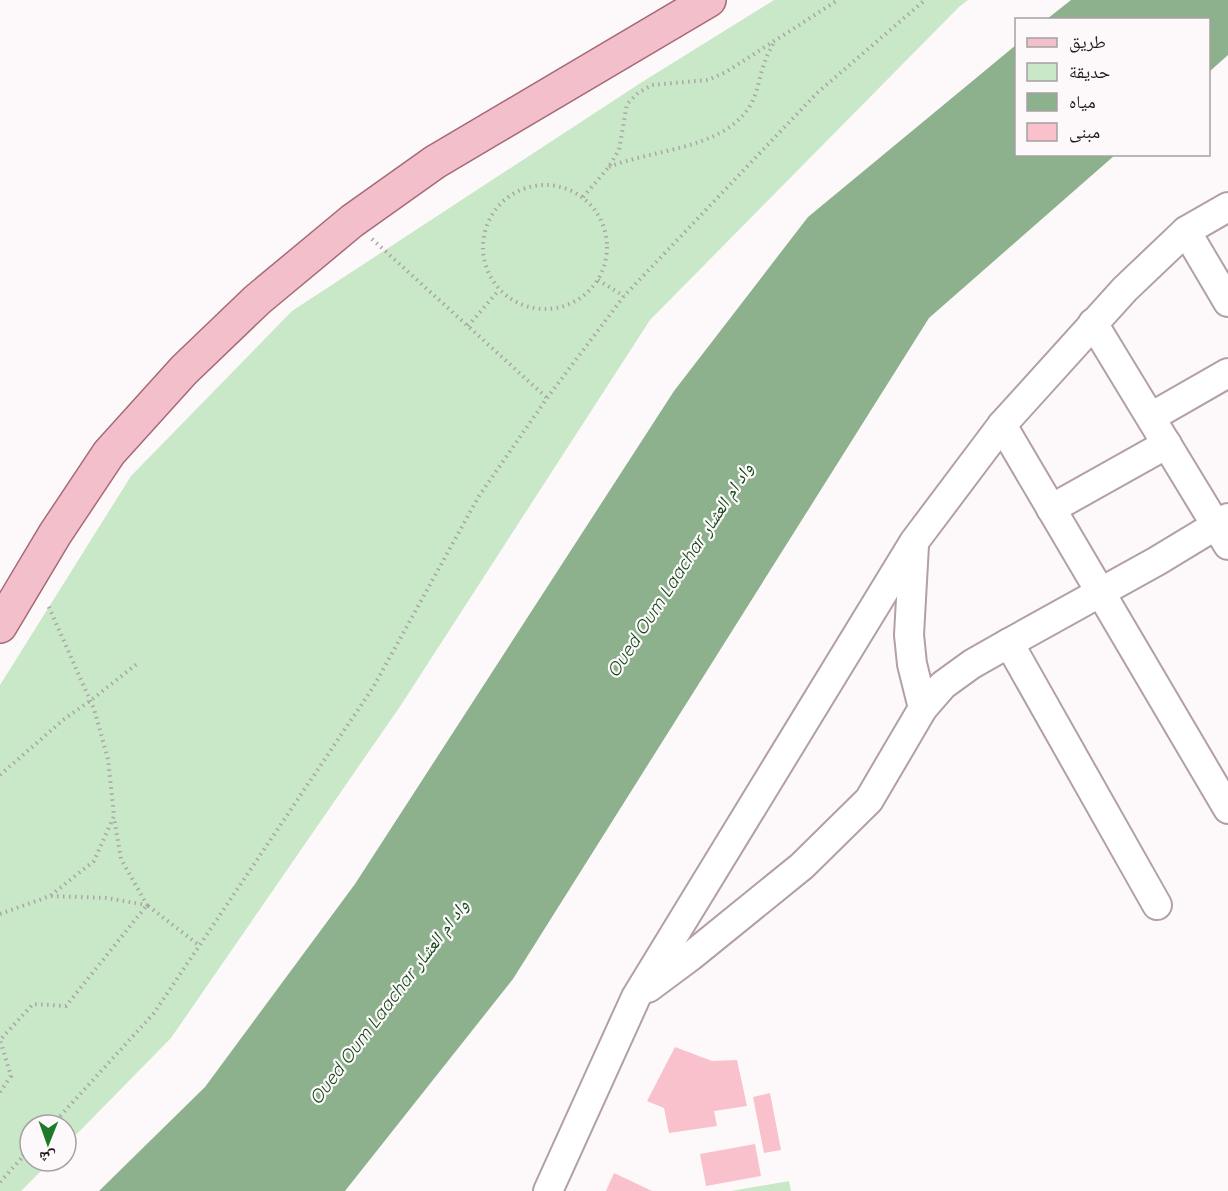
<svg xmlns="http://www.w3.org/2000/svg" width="1228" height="1191" font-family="Quicksand,'Noto Naskh Arabic',sans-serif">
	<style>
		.green { fill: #c9e8c8 }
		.water { fill: #8db18d }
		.building { fill: #f8c1cb }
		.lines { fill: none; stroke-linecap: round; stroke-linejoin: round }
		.minor-casing { stroke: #b2a0a3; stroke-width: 32 }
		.major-casing { stroke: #a46a77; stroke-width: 36 }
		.path { stroke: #aba5a7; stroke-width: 4; stroke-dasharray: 1.5 4.5; stroke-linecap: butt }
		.minor { stroke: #fff; stroke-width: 28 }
		.major { stroke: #f3bfcb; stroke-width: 33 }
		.labels { text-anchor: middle; stroke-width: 4.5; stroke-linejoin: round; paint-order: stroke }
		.water-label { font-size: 18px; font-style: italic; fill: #134818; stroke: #fdf9fa }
	</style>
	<rect width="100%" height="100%" fill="#fdf9fa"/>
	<!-- green -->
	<g class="green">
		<path d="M774 0H968L959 7 650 320 401 705 171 1038 66 1145V1125H30V1161H51L21 1191H0V685L131 476 292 311 642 82Z"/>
		<path d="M789 1181 791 1191H731Z"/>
	</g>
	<!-- water -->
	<g class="water">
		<path d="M1071 0H1228V55L1209 72 1208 20 1047 19Z"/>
		<path d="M1016 45V154L1115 155 929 318 513 979 345 1191H99L205 1087 355 884 674 391 808 217Z"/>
	</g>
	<!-- building -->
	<g class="building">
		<path d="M675 1047 712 1061 737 1060 747 1106 714 1111 717 1126 669 1133 664 1108 647 1101Z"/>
		<path d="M770 1093 781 1150 764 1153 753 1097Z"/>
		<path d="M755 1144 761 1176 706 1186 700 1154Z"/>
		<path d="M614 1173 652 1191H606Z"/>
	</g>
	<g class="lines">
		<!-- minor casing -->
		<g class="minor-casing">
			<g id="minor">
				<path d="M1186 231 1228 302"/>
				<path d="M1093 323 1228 545"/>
				<path d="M1151 417 1228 373"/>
				<path d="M1002 425 1228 809"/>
				<path d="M1051 509 1167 444"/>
				<path d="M914 545 909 635 912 664 923 708"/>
				<path d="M1009 643 1157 561 1228 518"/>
				<path d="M648 988 691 956 802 866 869 800 923 708 943 685 972 664 1009 643 1157 905"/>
				<path d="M548 1191 636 997 914 542 1002 425 1125 289 1186 231 1228 207"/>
			</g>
		</g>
		<!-- major casing -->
		<g class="major-casing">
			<path id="major" d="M0 626 55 534 109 453 184 370 257 300 352 221 435 162 709 0"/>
		</g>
		<!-- path -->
		<g class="path">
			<path d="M609 167C653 149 719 150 748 109 758 95 759 76 765 61 767 55 770 50 773 44"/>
			<circle cx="545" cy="247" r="62"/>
			<path d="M583 197 608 168 619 150 627 104 638 93 652 85 708 80 726 72 838 0"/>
			<path d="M372 239 547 398"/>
			<path d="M598 280 624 296"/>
			<path d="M468 326 499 290"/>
			<path d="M0 775 63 720 90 701 138 663"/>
			<path d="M51 896 106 898 147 905 121 859 114 818"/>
			<path d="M0 914 50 896 94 861 114 816 108 759 94 709 47 603"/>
			<path d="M0 1092 11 1076 0 1040 33 1004 66 1006 147 905 200 946"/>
			<path d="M52 1125 154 1013 374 686 479 496 547 398 624 296 817 93 925 0"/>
			<path d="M0 1182 30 1149"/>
		</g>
		<!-- minor -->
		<use href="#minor" class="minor"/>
		<!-- major -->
		<use href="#major" class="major"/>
	</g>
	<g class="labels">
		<!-- water labels -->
		<g class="water-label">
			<text transform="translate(680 570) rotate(-57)" y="6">Oued Oum Laachar واد ام العشار</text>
			<text transform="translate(389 1002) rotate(-53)" y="6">Oued Oum Laachar واد ام العشار</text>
		</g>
	</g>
	<!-- legend -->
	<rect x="1015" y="18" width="195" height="138" fill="#fdf9fa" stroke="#a5a0a1" stroke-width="1.5"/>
	<rect x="1027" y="38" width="30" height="9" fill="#f3bfcb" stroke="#a5a0a1" stroke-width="1.5"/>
	<text x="1069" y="48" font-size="18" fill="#211a1c">طريق</text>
	<rect x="1027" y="63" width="30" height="18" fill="#c9e8c8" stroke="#a5a0a1" stroke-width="1.5"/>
	<text x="1069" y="78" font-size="18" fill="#211a1c">حديقة</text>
	<rect x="1027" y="93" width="30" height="18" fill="#8db18d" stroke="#a5a0a1" stroke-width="1.5"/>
	<text x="1069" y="108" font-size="18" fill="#211a1c">مياه</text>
	<rect x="1027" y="123" width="30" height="18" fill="#f8c1cb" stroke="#a5a0a1" stroke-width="1.5"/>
	<text x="1069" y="138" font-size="18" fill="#211a1c">مبنى</text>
	<!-- north arrow -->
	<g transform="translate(48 1143) rotate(181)"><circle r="28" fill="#fdf9fa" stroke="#a5a0a1" stroke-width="1.5"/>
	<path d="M0-4.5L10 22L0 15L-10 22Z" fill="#1e7a29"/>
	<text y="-9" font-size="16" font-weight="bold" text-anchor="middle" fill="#211a1c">ش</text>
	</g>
</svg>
